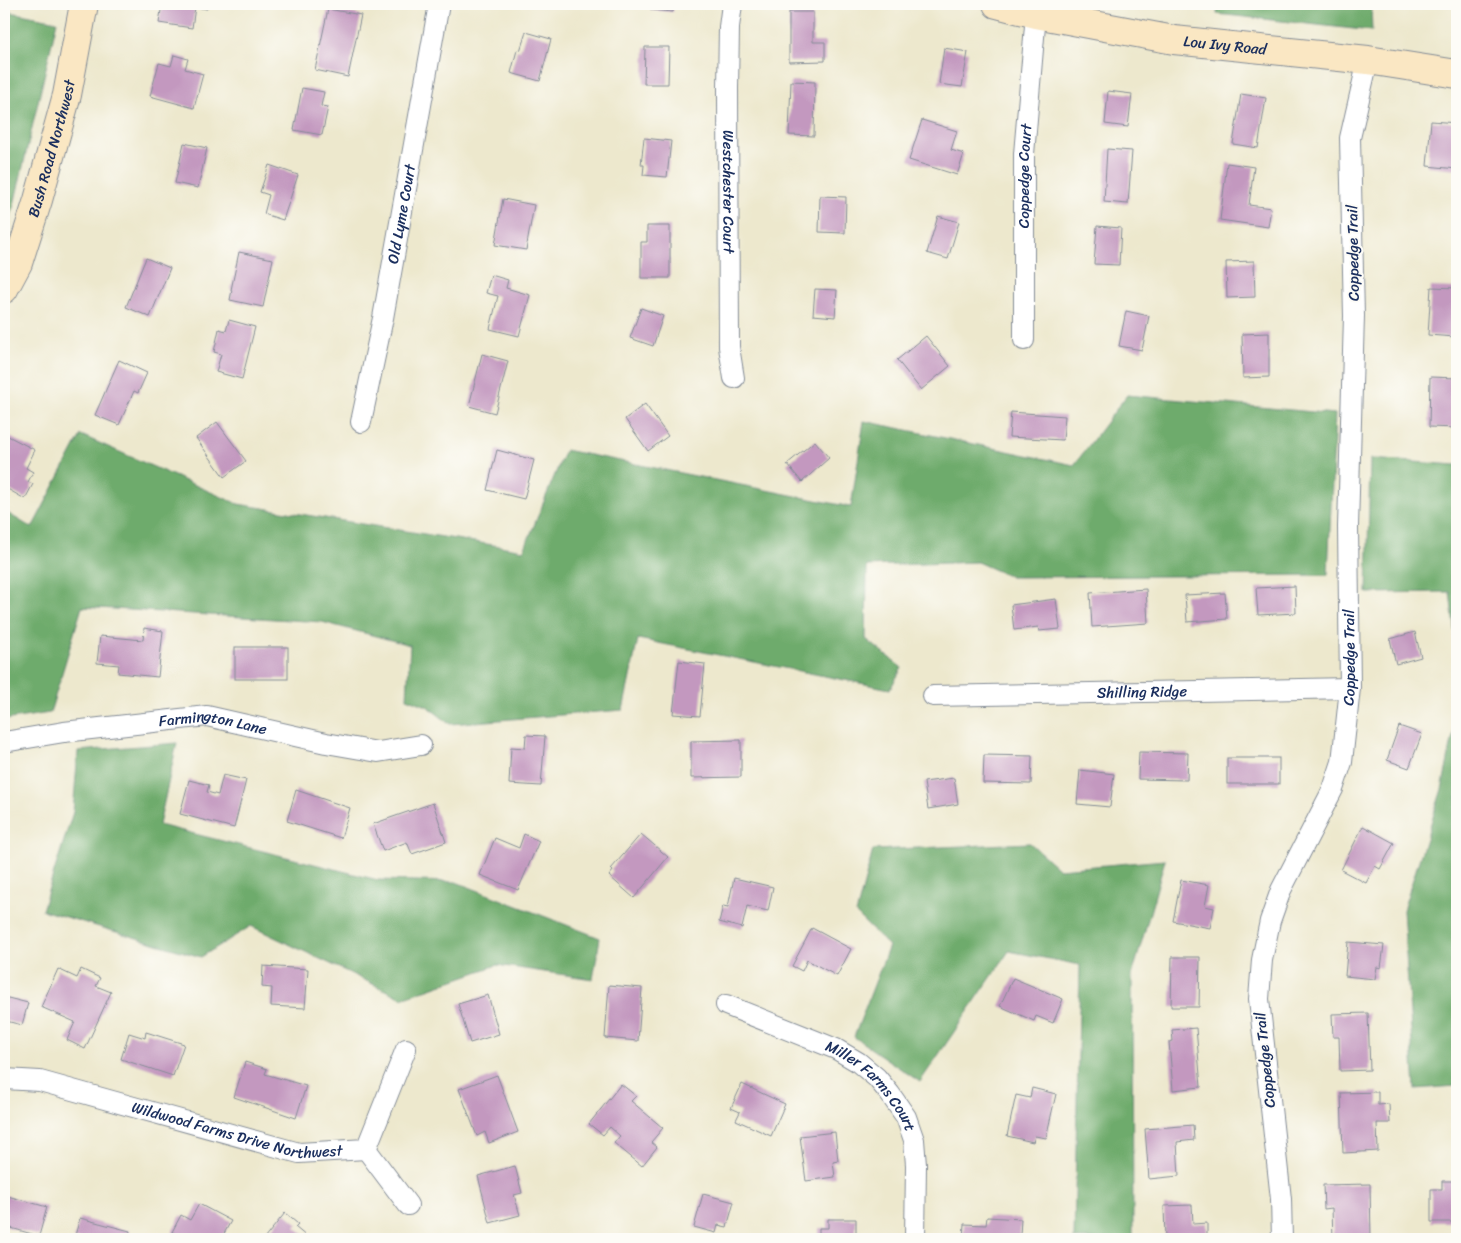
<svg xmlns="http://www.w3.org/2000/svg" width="1461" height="1243" font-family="Sriracha,sans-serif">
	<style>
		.forest { fill: #6eab6c; stroke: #446d65 }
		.building { fill: #c398bf }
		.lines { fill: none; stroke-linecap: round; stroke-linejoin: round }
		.street-casing { stroke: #848c96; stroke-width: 22 }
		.secondary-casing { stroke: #848c96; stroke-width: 30 }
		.street { stroke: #fff; stroke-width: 20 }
		.secondary { stroke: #fae7c3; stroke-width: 28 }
		.labels { text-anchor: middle; stroke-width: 4; stroke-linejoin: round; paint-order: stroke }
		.street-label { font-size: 15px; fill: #1b2f5e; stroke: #fdfcf7 }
	</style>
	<rect width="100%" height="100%" fill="#fdfcf7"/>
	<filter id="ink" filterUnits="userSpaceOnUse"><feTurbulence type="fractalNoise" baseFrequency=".02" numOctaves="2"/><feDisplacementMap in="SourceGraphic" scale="10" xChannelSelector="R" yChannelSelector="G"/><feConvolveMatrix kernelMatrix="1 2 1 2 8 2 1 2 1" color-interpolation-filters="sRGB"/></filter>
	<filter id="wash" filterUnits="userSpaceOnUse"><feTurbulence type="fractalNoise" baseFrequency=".0096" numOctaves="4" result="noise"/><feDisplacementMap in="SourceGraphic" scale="20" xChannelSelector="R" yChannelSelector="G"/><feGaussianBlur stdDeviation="1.12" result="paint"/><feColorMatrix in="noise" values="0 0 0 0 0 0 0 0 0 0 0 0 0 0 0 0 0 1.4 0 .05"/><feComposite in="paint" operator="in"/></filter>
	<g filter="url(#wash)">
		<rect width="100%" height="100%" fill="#ede8cd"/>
		<!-- forest -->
		<g class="forest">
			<path d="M1218 4H1371L1372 31 1217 14Z"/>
			<path d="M10 12 57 21 13 209 4 232V57Z"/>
			<path d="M1127 395 1335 414 1328 575 1011 577 977 562 867 566 866 639 902 668 890 689 638 639 623 710 450 724 427 706 407 698 410 645 322 622 82 607 50 713 4 720V511L32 528 81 435 238 504 524 550 565 450 851 507 864 421 1074 465Z"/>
			<path d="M1370 459 1457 465V654L1450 592 1367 593Z"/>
			<path d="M1457 716V1086L1415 1089 1403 910 1442 789Z"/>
			<path d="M177 743 159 825 378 880 456 882 600 938 593 979 497 965 402 998 251 926 201 957 42 910 73 812 78 751Z"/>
			<path d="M1030 843 1059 869 1165 860 1132 976 1133 1239H1074L1080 965 1009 951 920 1082 854 1037 889 946 856 914 873 850Z"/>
		</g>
		<g id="blocks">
			<!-- building -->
			<g class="building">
				<path d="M162 4H208L207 9 195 7 192 28 159 23Z"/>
				<path d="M651 4H674L673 12 651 10Z"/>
				<path d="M328 9 361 15 348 77 315 70Z"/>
				<path d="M789 12H813V42H825V61L789 62Z"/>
				<path d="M526 32 551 39 540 81 511 73 517 50 520 51Z"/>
				<path d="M645 47H669L668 84H644Z"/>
				<path d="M944 48 968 52 962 87 939 84Z"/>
				<path d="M174 55 188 59 185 69 203 74 194 108 150 96 159 63 171 66Z"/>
				<path d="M791 81 815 82 814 136 789 135Z"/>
				<path d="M302 88 324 92 321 106 328 107 322 135 294 130Z"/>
				<path d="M1108 91 1132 94 1128 127 1105 124Z"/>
				<path d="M1241 94 1266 98 1258 148 1233 144Z"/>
				<path d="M922 120 957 131 951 150 964 154 957 175 909 160Z"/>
				<path d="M1431 121 1457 123V169L1427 166Z"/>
				<path d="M644 138 671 141 667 177 643 175 644 165H641Z"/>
				<path d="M184 143 207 148 198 188 175 183Z"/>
				<path d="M1107 149 1132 151 1128 204 1104 202Z"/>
				<path d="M1227 163 1254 167 1249 205 1271 208 1268 227 1220 220Z"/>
				<path d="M269 165 298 175 283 220 264 214 269 195 260 192Z"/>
				<path d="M820 196 846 197 845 233 819 232Z"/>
				<path d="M503 199 534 205 526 250 495 245Z"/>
				<path d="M938 216 959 222 948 259 927 253Z"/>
				<path d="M647 226H670V278H641V242H647Z"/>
				<path d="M1097 226 1121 228 1119 265 1094 264Z"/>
				<path d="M239 252 273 259 263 307 230 300 232 290H231Z"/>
				<path d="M146 258 170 268 150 317 126 307Z"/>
				<path d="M1254 261 1255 297 1227 298 1226 262Z"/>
				<path d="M491 275 508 280 506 288 530 295 519 336 490 329 498 296 486 293Z"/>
				<path d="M1431 287 1457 288 1455 337 1428 335Z"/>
				<path d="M815 289 837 290 835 317 813 315Z"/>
				<path d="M641 308 663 316 653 346 630 338Z"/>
				<path d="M1126 311 1149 316 1142 350 1119 346Z"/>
				<path d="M229 320 255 327 242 379 216 372 221 354 214 352 219 329 226 331Z"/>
				<path d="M1269 333V377L1243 378 1242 334Z"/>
				<path d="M926 336 950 366 921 390 897 360Z"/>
				<path d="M482 354 508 361 495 413 469 406Z"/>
				<path d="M119 360 147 373 138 393 134 391 119 425 95 415Z"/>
				<path d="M1430 377 1457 378V428L1429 427Z"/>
				<path d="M645 404 668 436 648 451 625 419Z"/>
				<path d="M1011 412 1065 416 1063 440 1009 437Z"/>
				<path d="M217 422 246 461 224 477 196 438Z"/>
				<path d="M8 436 35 450 26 468 33 472 28 482 33 484 25 499 4 487V444Z"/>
				<path d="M815 441 829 458 802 482 787 464Z"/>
				<path d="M497 450 534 460 524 499 487 490Z"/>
				<path d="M1295 586 1296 613 1258 615 1256 588Z"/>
				<path d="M1146 589 1148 623 1092 627 1090 593Z"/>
				<path d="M1225 593 1227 619 1187 622 1185 595Z"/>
				<path d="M1056 599 1060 629 1039 631 1038 627 1014 630 1011 605Z"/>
				<path d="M144 628 163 631 158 677 118 673 119 665 97 663 100 636 143 640Z"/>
				<path d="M1415 632 1421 657 1396 664 1390 639Z"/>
				<rect x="235" y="647" width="53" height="32"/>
				<path d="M679 661 705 664 700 716 673 714Z"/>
				<path d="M1399 726 1422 734 1409 768 1387 760Z"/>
				<path d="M526 735 545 736 541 786 509 784 511 747 525 748Z"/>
				<path d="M741 740V777L691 778V741Z"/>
				<path d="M1139 752 1188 753 1187 780 1138 779Z"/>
				<path d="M984 755 1032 756 1031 784 983 783Z"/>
				<rect x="1227" y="758" width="52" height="26"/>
				<path d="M1080 770 1114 774 1110 807 1077 804Z"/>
				<path d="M223 775 246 780 234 828 180 814 189 780 209 785 207 792 218 795Z"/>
				<path d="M954 778 958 804 928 809 924 782Z"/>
				<path d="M296 790 350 808 341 838 287 821Z"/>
				<path d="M433 803 446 842 412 854 407 842 383 851 373 824Z"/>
				<path d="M1363 826 1394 843 1380 869 1375 866 1366 883 1341 870Z"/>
				<path d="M524 834 539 841 518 890 480 875 495 838 519 848Z"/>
				<path d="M641 834 668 857 634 898 609 876 613 871 611 869Z"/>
				<path d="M734 878 773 887 768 911 747 906 742 928 719 922 723 906 728 907Z"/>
				<path d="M1181 880 1209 885 1205 906 1214 908 1210 928 1173 921Z"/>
				<path d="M812 928 851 949 837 976 807 960 802 971 792 966Z"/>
				<path d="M1348 942 1384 945 1381 968 1377 967 1375 979 1345 976Z"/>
				<path d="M1172 957H1200L1199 1007H1171Z"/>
				<path d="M263 966 308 969 305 1008 271 1006 272 988 262 987Z"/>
				<path d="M58 969 77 978 81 969 100 978 96 986 111 992 85 1049 67 1040 75 1022 41 1007Z"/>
				<path d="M1013 978 1063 999 1053 1023 1036 1016 1034 1021 1000 1006Z"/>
				<path d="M609 985 642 988 638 1041 605 1038Z"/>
				<path d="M488 995 499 1034 470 1043 458 1004Z"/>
				<path d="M4 997 28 1003 22 1025 6 1021 4 1027Z"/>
				<path d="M1368 1013 1370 1070 1340 1071 1339 1037H1333L1332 1014Z"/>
				<path d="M1196 1028 1201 1087 1173 1090 1169 1042 1173 1041 1172 1030Z"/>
				<path d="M146 1032 184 1044 173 1076 121 1059 129 1033 145 1038Z"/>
				<path d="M245 1062 267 1069 265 1074 306 1086 296 1118 234 1097Z"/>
				<path d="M497 1075 518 1132 489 1143 485 1132 477 1136 459 1089Z"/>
				<path d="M621 1084 636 1096 631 1101 663 1128 651 1142 657 1147 642 1166 614 1143 620 1136 610 1127 603 1135 589 1124Z"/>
				<path d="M742 1084 785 1104 771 1136 736 1120 740 1112 731 1108Z"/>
				<path d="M1032 1088 1056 1094 1046 1138 1035 1136 1033 1142 1007 1136 1016 1095 1030 1098Z"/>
				<path d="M1378 1092V1105L1389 1104 1390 1123H1377L1378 1151 1343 1153 1341 1093Z"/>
				<path d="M1193 1125 1194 1140 1177 1142 1179 1176 1149 1179 1145 1129Z"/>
				<path d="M835 1132 838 1161 833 1162 835 1177 806 1181 800 1136Z"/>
				<path d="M515 1166 522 1193 514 1195 520 1215 490 1223 478 1176Z"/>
				<path d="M1442 1181H1456V1188H1457V1222H1431V1189H1442Z"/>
				<path d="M1370 1184 1371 1239H1333L1332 1208 1324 1209 1323 1185Z"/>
				<path d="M703 1194 734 1202 727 1227 718 1225 716 1233 694 1227Z"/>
				<path d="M4 1195 47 1207 39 1236 4 1226Z"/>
				<path d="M199 1204 231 1221 221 1239H186L172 1232 181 1215 190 1220Z"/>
				<path d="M1192 1205 1193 1224 1207 1223V1239H1165L1164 1206Z"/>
				<path d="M285 1213 298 1224 295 1227 307 1237 308 1235 313 1239H264Z"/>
				<path d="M987 1217 1021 1219 1020 1236 1026 1237V1239L963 1238 964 1224 986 1225Z"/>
				<path d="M80 1218 130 1231 128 1239H74Z"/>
				<path d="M828 1219H856V1239H819V1228H828Z"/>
			</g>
		</g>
	</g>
	<g filter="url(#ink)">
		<use href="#blocks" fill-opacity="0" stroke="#848c96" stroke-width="1"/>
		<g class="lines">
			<!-- street casing -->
			<g class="street-casing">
				<g id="street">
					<path id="s1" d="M732 4 729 27 728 88 729 347 734 378"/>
					<path id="s2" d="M1024 340V154L1036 14"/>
					<path id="s3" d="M361 422 383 318 439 4"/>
					<path id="s4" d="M933 696 1350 688"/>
					<path id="s5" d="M4 742 64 732 207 716 326 743 378 752 421 745"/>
					<path id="s6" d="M726 1005 836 1049 858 1062 877 1078 890 1094 906 1117 914 1140 916 1165 915 1239"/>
					<path id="s7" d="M4 1079 40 1081 299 1153 366 1149 406 1049"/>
					<path d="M366 1149 408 1205"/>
					<path id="s8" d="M1282 1239 1281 1199 1259 999 1262 960 1270 921 1281 890 1333 789 1342 762 1350 688 1348 527 1354 316 1350 138 1368 60"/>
				</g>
			</g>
			<!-- secondary casing -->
			<g class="secondary-casing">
				<g id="secondary">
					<path id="s9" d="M997 4 1036 14 1174 40 1368 60 1457 74"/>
					<path id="s10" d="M4 289 18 263 38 200 67 95 84 4"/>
				</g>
			</g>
			<!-- street -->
			<use href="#street" class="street"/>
			<!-- secondary -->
			<use href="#secondary" class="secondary"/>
		</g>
	</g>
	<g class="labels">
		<!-- street labels -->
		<g class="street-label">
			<text dy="5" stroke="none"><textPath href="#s9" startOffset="232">Lou Ivy Road</textPath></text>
			<text dy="5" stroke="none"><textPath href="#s10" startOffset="149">Bush Road Northwest</textPath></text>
			<text dy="5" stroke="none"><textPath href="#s2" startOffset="164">Coppedge Court</textPath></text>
			<text dy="5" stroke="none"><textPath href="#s1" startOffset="188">Westchester Court</textPath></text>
			<text dy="5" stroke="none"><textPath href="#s3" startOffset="212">Old Lyme Court</textPath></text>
			<text transform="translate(1353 253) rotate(-91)" y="5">Coppedge Trail</text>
			<text dy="5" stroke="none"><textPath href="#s8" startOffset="600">Coppedge Trail</textPath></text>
			<text dy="5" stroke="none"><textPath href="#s4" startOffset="209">Shilling Ridge</textPath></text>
			<text dy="5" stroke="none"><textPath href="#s5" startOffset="211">Farmington Lane</textPath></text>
			<text transform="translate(1265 1060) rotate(-96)" y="5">Coppedge Trail</text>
			<text dy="5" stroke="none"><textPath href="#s6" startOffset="170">Miller Farms Court</textPath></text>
			<text dy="5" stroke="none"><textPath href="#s7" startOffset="240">Wildwood Farms Drive Northwest</textPath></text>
		</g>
	</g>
	<!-- margin -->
	<rect width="1461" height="1243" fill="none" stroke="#fdfcf7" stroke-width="20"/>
</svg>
